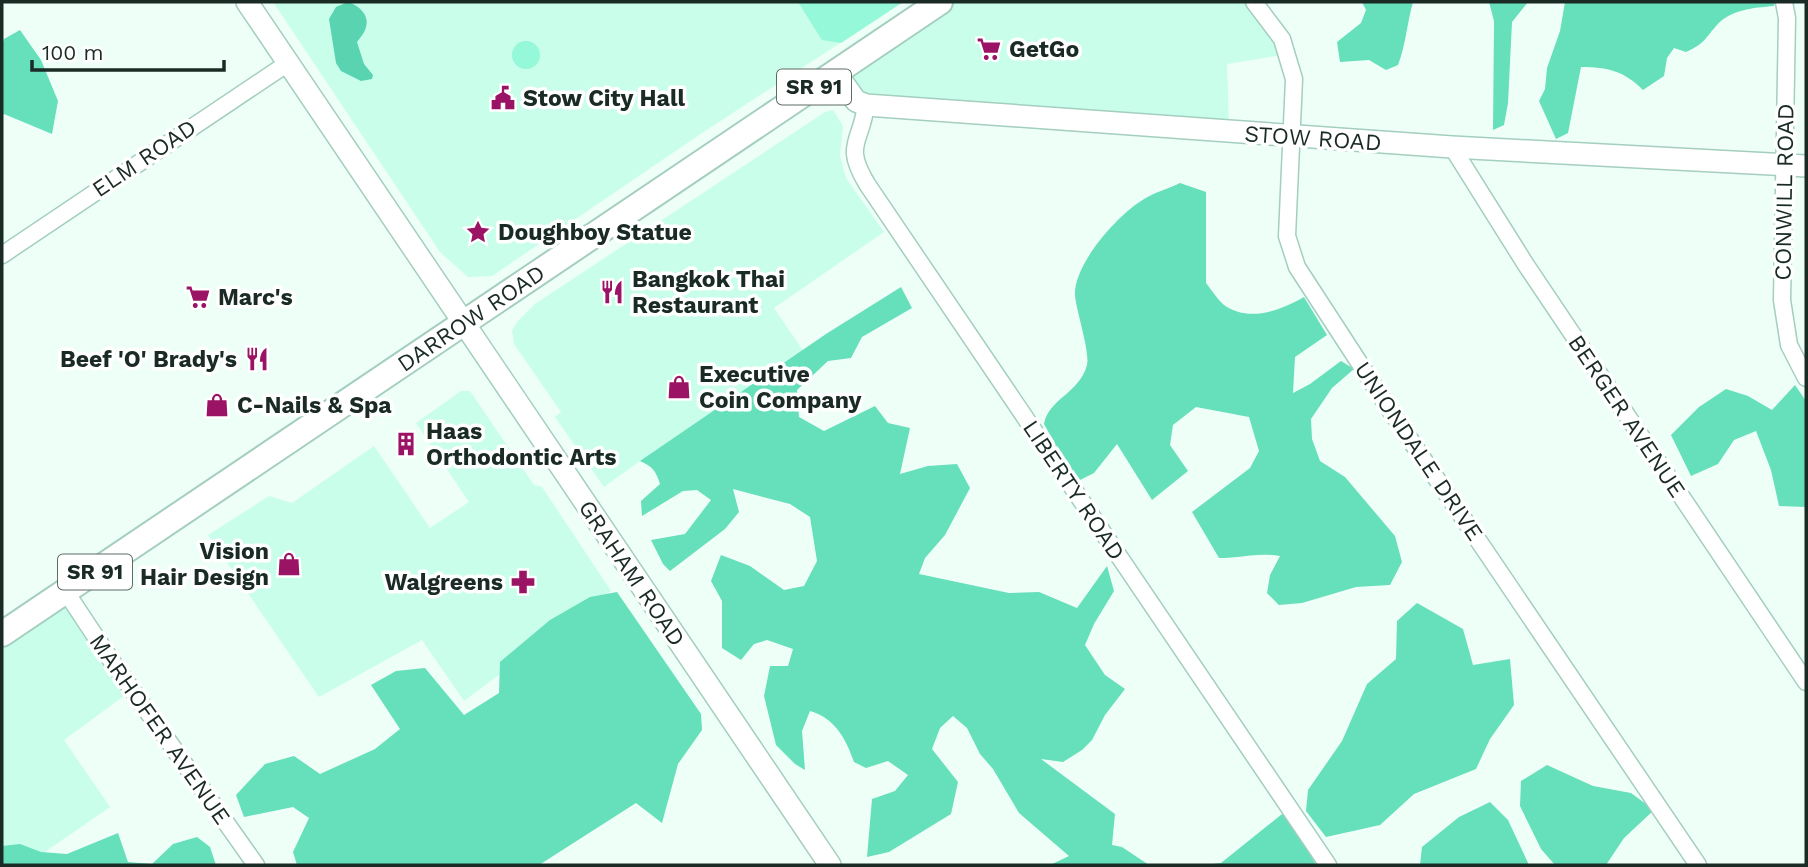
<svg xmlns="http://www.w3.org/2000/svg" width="1808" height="867" font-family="'Work Sans',sans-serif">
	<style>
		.built { fill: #c9feeb }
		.green { fill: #95f8d8 }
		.forest { fill: #66dfbb }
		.water { fill: #59d3b0 }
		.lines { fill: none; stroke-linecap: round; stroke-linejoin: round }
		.street-casing { stroke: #a4cebf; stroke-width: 19 }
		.secondary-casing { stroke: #a4cebf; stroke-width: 24 }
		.primary-casing { stroke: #a4cebf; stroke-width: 28 }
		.street { stroke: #fff; stroke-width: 16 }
		.secondary { stroke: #fff; stroke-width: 21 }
		.primary { stroke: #fff; stroke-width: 24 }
		.labels { text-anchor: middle; stroke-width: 7; stroke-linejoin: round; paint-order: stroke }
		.shield { fill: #fff; stroke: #5f6a66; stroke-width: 2 }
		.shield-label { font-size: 21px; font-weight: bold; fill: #1a2a25 }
		.poi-label { font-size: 23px; font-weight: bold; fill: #1a2a25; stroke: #fff; text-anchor: start }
		.street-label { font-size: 23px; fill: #1a2a25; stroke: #fff }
	</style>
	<rect width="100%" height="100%" fill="#eefff8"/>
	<!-- built -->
	<g class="built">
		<path d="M273 2H903L699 135 492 276 468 277 440 252Z"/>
		<path d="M947 2H1251L1282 55 1227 64 1229 128 864 102 842 73Z"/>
		<path d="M833 110 843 126 840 156 846 178 884 232 774 308 806 355 759 381 640 461 604 487 555 417 561 412 514 344 512 331 517 322 535 304 825 112Z"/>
		<path d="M461 391H470L534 485 542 487 611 591 464 701 422 640 319 697 208 535 269 496 292 503 374 446 430 528 469 502 416 423Z"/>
		<path d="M64 586 132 690 64 740 110 807 26 865H2V633Z"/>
	</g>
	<!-- green -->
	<g class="green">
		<path d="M798 2H903L841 43 822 40Z"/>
		<circle cx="526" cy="55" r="14"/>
	</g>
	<!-- forest -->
	<g class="forest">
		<path d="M1362 2H1413C1407 23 1406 44 1398 65L1386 70 1369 60 1340 62 1337 42 1361 23 1366 10Z"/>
		<path d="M1489 2H1528L1512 22 1508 103 1504 125 1493 130 1494 21Z"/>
		<path d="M1565 2H1775L1774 6C1753 8 1731 9 1716 26 1703 41 1705 43 1686 52L1674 48 1667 58 1664 76 1643 90C1624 71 1608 67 1581 67L1568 133 1556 139 1539 101 1545 89 1547 68 1560 31Z"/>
		<path d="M20 30 41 60 58 101 52 134 4 114 2 116V45L4 39Z"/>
		<path d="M1180 183 1206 192V283C1211 289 1217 299 1224 305 1249 323 1281 310 1304 297L1327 335 1295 357 1293 393 1310 384 1341 361 1354 369 1332 388 1311 419 1312 439 1320 461 1345 477 1395 536 1402 562 1390 585 1356 587 1302 603 1279 605 1267 593 1270 575 1280 556C1257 552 1242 558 1219 558L1192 512 1250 468 1259 451 1249 417 1196 407 1173 425 1170 445 1188 471 1152 500 1117 444 1094 473 1074 483 1067 465 1044 424C1049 398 1079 394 1087 365 1090 352 1077 313 1075 296 1073 265 1116 217 1141 201 1152 193 1168 189 1180 183Z"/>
		<path d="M901 287 912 308 862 337 851 358 828 361 797 390 799 417 824 431 875 406 888 423 910 428 900 474 928 466 957 464 970 488 945 535 925 558 919 574 1009 593 1039 592 1077 608 1107 566 1114 591 1094 624 1085 645 1105 675 1125 689 1105 715 1092 740 1082 750 1063 762 1041 759 1115 814 1112 845 1122 847 1149 865H1050L1069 856 1019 813 993 769 980 754 967 728 953 716 940 728 932 749 958 782 951 814 889 852 867 857 872 799 895 791 908 775 888 761 866 768 854 762C846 739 835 718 810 711L802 731 805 770 795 764 776 745 764 696 770 666H788L793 649 767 640 754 644 741 660 722 648V601L711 581 721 555 750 566 784 590 804 586 817 561 810 517 790 504 733 489 739 512 725 529 670 571 663 564 651 540 685 534 711 500 697 490 683 491 642 516 641 501 660 484C656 471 652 466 640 461L826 334Z"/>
		<path d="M1795 385 1806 401V507L1779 506 1771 470 1756 431 1734 440 1718 464 1691 476 1671 435 1699 407 1726 389 1748 396 1772 410Z"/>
		<path d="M617 592 701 714 702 730 678 764 662 823 636 803 539 865H297L293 852 309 818 293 807 244 817 236 795 265 764 294 756 320 774 375 749 400 729 371 685 396 671 425 668 464 715 499 693 500 662 550 620 590 597Z"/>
		<path d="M1417 603 1463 629 1473 665 1510 659 1514 705 1490 739 1476 769 1414 794 1380 825 1326 837 1306 811 1308 790 1342 741 1367 684 1396 659 1397 621Z"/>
		<path d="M1547 765 1593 786 1631 793 1654 810 1624 838 1606 865H1555L1541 849 1520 806 1521 781Z"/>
		<path d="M1490 802 1508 820 1529 865H1420L1422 847 1459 817Z"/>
		<path d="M1282 814 1296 828 1316 865H1203L1221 863Z"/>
		<path d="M118 833 128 862 152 864 173 844 197 837 210 847 216 865H2V846L20 844 41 852 67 854Z"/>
	</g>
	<!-- water -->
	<path class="water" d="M348 2C358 5 370 15 366 27 365 32 360 38 357 42L364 64 373 75 372 79 361 81 341 71 336 63 329 19 336 7Z"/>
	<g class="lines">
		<!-- street casing -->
		<g class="street-casing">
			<g id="street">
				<path d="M1254 2 1282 39 1294 79 1287 236 1297 267 1388 407 1698 865"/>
				<path d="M1784 2 1787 18 1782 300 1789 345 1806 378"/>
				<path d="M866 105C861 144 843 144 867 184L1328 865"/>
				<path d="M1452 147 1526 265 1806 682"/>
				<path d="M2 255 288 63"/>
				<path d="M66 592 111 660 256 865"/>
			</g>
		</g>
		<!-- secondary casing -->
		<g class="secondary-casing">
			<g id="secondary">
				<path d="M247 2 830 865"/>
				<path d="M836 73 856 101 866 105 1452 147 1806 166"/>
			</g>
		</g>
		<!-- primary casing -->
		<g class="primary-casing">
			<path id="primary" d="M2 634 940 2"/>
		</g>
		<!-- street -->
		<use href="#street" class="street"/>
		<!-- secondary -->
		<use href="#secondary" class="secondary"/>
		<!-- primary -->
		<use href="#primary" class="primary"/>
	</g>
	<!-- icons -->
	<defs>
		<g id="supermarket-bare" transform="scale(1.89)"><path d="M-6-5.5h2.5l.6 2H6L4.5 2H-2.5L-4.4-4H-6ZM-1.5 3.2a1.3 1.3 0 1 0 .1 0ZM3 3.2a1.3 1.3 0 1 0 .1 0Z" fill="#9b1364" stroke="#fff" stroke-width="2.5" paint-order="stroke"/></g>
		<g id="civic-bare" transform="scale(1.89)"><path d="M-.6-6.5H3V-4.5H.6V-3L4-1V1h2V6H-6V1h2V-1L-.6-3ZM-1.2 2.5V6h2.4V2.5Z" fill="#9b1364" stroke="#fff" stroke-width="2.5" paint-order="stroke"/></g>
		<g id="sight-bare" transform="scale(1.89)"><path d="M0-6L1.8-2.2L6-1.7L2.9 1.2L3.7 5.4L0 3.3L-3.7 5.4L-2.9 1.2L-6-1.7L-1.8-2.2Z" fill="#9b1364" stroke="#fff" stroke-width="2.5" paint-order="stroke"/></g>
		<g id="restaurant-bare" transform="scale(1.89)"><path d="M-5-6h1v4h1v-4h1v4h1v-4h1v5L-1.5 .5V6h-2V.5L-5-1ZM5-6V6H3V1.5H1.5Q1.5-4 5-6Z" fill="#9b1364" stroke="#fff" stroke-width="2.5" paint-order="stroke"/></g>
		<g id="shop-bare" transform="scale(1.89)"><path d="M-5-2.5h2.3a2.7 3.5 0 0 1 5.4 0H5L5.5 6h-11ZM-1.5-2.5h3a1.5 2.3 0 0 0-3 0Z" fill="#9b1364" stroke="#fff" stroke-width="2.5" paint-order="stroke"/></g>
		<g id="building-bare" transform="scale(1.89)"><path d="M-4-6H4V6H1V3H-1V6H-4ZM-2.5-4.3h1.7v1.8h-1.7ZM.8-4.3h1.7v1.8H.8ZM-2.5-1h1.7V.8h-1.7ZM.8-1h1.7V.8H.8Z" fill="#9b1364" stroke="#fff" stroke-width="2.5" paint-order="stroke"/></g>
		<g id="pharmacy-bare" transform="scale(1.89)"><path d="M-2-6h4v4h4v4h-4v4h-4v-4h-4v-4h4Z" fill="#9b1364" stroke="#fff" stroke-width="2.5" paint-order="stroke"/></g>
	</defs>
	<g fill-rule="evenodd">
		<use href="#supermarket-bare" x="989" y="49"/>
		<use href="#civic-bare" x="503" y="98"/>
		<use href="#sight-bare" x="478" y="232"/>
		<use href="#restaurant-bare" x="612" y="292"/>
		<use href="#supermarket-bare" x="198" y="297"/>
		<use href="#restaurant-bare" x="257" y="359"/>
		<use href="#shop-bare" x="679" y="387"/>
		<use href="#shop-bare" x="217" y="405"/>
		<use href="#building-bare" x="406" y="444"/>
		<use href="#shop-bare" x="289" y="564"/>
		<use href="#pharmacy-bare" x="523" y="582"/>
	</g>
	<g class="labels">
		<!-- shield labels -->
		<g class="shield">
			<rect x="777" y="69.5" width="74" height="35" rx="5"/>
			<rect x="58" y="554.5" width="74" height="35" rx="5"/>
		</g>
		<g class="shield-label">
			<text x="814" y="94">SR 91</text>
			<text x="95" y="579">SR 91</text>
		</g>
		<!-- poi labels -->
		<g class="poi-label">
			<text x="1009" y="57">GetGo</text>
			<text x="523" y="106">Stow City Hall</text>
			<text x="498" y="240">Doughboy Statue</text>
			<text x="632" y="287">Bangkok Thai<tspan x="632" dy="26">Restaurant</tspan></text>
			<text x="218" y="305">Marc's</text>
			<text x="237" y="367" text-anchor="end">Beef 'O' Brady's</text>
			<text x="699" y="382">Executive<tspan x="699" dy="26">Coin Company</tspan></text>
			<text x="237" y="413">C-Nails &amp; Spa</text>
			<text x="426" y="439">Haas<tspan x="426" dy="26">Orthodontic Arts</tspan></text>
			<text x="269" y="559" text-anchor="end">Vision<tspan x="269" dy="26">Hair Design</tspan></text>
			<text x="503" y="590" text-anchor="end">Walgreens</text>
		</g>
		<!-- street labels -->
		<g class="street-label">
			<text transform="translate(1313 138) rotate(4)" y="8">STOW ROAD</text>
			<text transform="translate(144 158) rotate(-34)" y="8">ELM ROAD</text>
			<text transform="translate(1784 192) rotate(-89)" y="8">CONWILL ROAD</text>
			<text transform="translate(471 318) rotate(-34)" y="8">DARROW ROAD</text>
			<text transform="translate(1627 416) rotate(56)" y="8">BERGER AVENUE</text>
			<text transform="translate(1419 451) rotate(56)" y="8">UNIONDALE DRIVE</text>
			<text transform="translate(1074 490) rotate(56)" y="8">LIBERTY ROAD</text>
			<text transform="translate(632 573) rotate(56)" y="8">GRAHAM ROAD</text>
			<text transform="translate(160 729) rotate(55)" y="8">MARHOFER AVENUE</text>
		</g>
	</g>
	<!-- border -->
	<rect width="1808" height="867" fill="none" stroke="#1a2a25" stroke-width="7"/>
	<!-- scale -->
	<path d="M32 60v10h192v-10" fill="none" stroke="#1a2a25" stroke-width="3.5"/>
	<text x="42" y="60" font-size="21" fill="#1a2a25" stroke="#ffffff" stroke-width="5" paint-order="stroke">100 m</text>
</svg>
